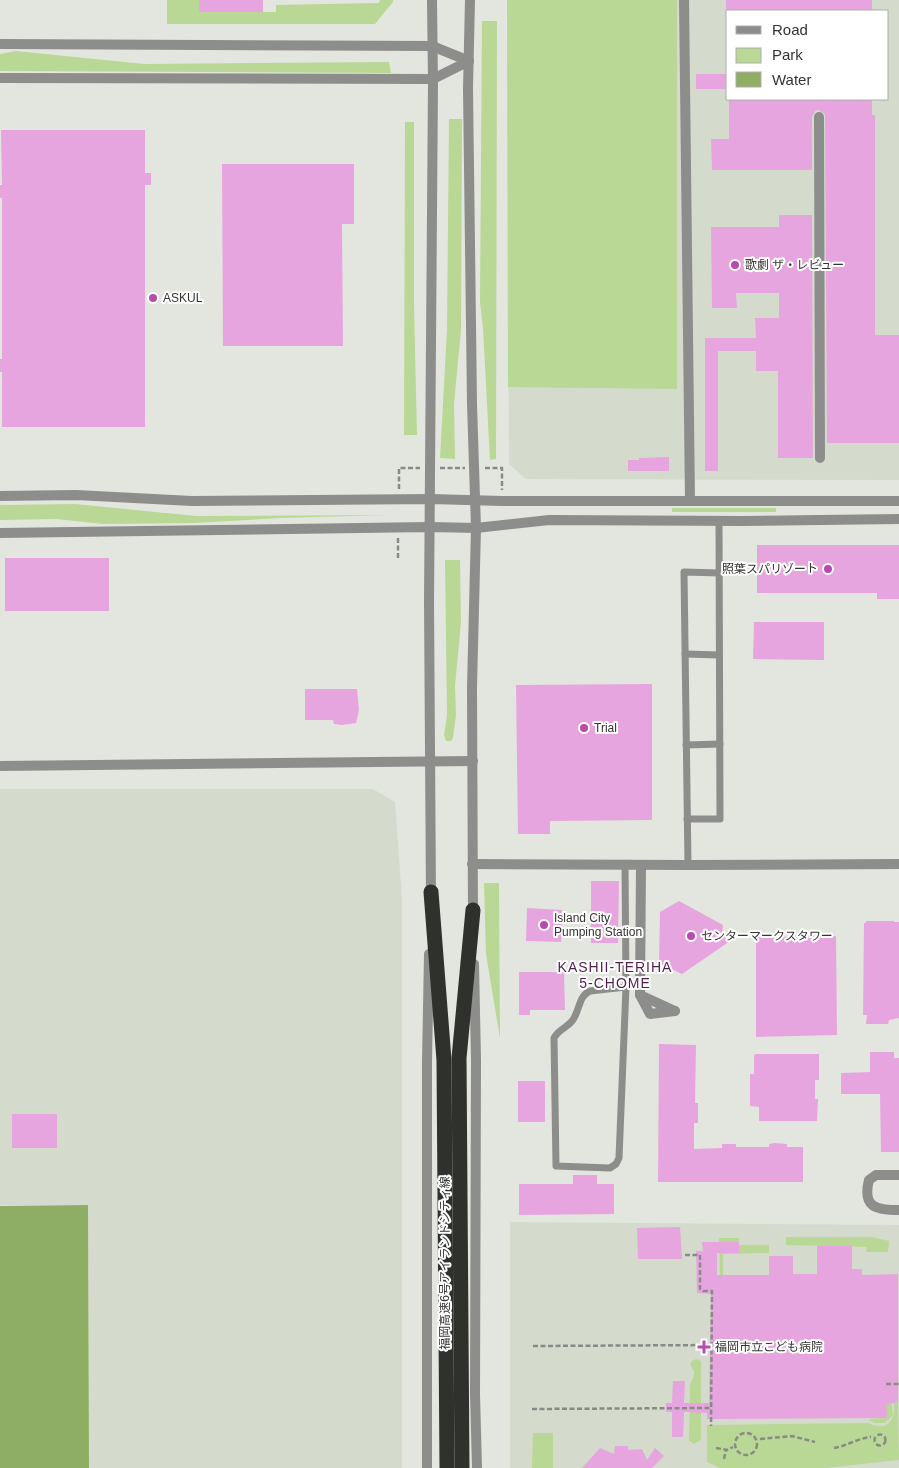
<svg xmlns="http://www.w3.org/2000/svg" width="899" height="1468" font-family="Helvetica,'Noto Sans JP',sans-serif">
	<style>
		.built { fill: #d4dbcd; fill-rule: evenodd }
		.green { fill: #b9d895 }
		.water { fill: #8eaf63 }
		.building { fill: #e7a5df }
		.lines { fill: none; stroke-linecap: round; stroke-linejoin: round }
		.path { stroke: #888b85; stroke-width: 2.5; stroke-dasharray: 5 2.5; stroke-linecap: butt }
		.service { stroke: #8d8e8b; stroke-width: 7 }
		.pedestrian { stroke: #8d8e8b; stroke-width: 10 }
		.minor { stroke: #8d8e8b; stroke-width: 10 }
		.tertiary { stroke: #8d8e8b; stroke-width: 10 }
		.motorway { stroke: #2f312c; stroke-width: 15 }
		.poi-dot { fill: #b64cad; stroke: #fff; stroke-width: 2 }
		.labels { text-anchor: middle; stroke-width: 4; stroke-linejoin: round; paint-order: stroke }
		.poi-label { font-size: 12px; fill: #343532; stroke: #fff; text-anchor: start }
		.street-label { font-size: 12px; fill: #343532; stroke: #fff }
		.neighbourhood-label { font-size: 14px; letter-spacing: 1px; fill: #531f4e; stroke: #fff }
	</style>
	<rect width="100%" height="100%" fill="#e2e6de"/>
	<!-- built -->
	<g class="built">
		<path d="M507 0H899V480L526 479 509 464ZM728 11H888V99H728Z"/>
		<path d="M0 789H373L395 802 402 898V1468H89L88 1205H0Z"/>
		<path d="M510 1222 899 1225V1468H510Z"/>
	</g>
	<!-- green -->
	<g class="green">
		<path d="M167 0H199L200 12H276V5L379 3 380 0H393V2L375 24H167Z"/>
		<path d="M507 0H677V389L508 387Z"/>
		<path d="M482 21H497L496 459 490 460 483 328 480 302Z"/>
		<path d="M16 51 144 64 389 62 391 73 0 71V54Z"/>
		<path d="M449 119H462L461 330 454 404 455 459 440 458 447 330Z"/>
		<path d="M405 122H414V306L417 435H404Z"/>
		<path d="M75 504 196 516 389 515 280 518 195 523 103 524 56 519 0 520V505Z"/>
		<rect x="672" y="508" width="104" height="4"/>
		<path d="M445 560H460L461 622 455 686 456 715 453 738 451 741H446L444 735 447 715Z"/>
		<path d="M484 883H499L500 1038 486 954Z"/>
		<path d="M786 1237H872L889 1241 888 1252H866L867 1247 786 1245Z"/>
		<path d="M719 1238H739V1245H769V1253L723 1254V1275H720Z"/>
		<path d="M696 1359 701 1361V1440L694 1444 689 1441 690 1385 694 1376V1371L690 1365 692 1361Z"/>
		<path d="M886 1390H890L893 1415 885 1423H874L868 1419 886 1418Z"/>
		<path d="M898 1402 899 1460 826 1468H720L707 1462V1425L868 1423C886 1432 896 1421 894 1403Z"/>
		<path d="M533 1433H553V1468H532Z"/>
	</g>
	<!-- water -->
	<path class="water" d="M88 1205 89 1468H0V1206Z"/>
	<!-- building -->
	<g class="building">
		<rect x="199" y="0" width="64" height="12"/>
		<rect x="726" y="0" width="146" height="11"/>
		<rect x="696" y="74" width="32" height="15"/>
		<path d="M729 99H872V115H875V335H899V443H827L825 114 818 110 815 111 812 117V170H712L711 139H729Z"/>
		<path d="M1 130H145V173H151V185H145V427H2V372H0V359H2V198H0V185H2Z"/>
		<path d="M222 164H354V224H342L343 346H223Z"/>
		<path d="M779 215H812L813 458H778V371H756V351H718V471H705V338H756L755 318H779V293H736L737 308H712L711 227H779Z"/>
		<path d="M669 457V471H628V460H639V458Z"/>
		<path d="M757 545H899V599H877V593H757Z"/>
		<rect x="5" y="558" width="104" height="53"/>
		<path d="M754 622H824V660L753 659Z"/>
		<path d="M652 684V820L550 821V834H518L516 685Z"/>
		<path d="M305 689H357L359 710 356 723 342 725 334 724 333 720H305Z"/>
		<path d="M591 881H619L618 943H591Z"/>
		<path d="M679 901 723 925 722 937H736L682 974 659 963 660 912Z"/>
		<path d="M527 908 562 910 561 942 526 941Z"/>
		<path d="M866 921H894V922H899V1018L889 1020 888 1024H866L867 1015H863L864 923H866Z"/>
		<path d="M836 936 837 1035 756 1037V937Z"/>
		<path d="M519 972H564L565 1010H530V1015H519Z"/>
		<path d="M659 1044 696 1045 695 1103H698V1123H694V1149L722 1148V1144H736V1147H769V1144L774 1143 787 1144V1147H803V1182H658Z"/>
		<path d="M870 1052H894V1058H899V1152H881L880 1094H841V1073L870 1072Z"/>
		<path d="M756 1054H819V1080H815V1099H818L817 1121H759V1107L750 1106V1074H754V1055Z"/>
		<rect x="518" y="1081" width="27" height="41"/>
		<rect x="12" y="1114" width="45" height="34"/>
		<path d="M573 1175H597V1184H614V1214L519 1215V1184H573Z"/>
		<path d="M680 1227 682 1259H638L637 1228Z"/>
		<path d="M702 1242H739V1253H717V1275H769V1256H793V1274H817V1246H852V1269H862V1275L898 1274V1402L886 1405 887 1418 707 1419V1413L684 1412 683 1437H672V1412H666V1403H672L673 1381H685L684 1403H709L711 1294 697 1293 696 1251H703Z"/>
		<path d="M615 1446H628V1450L642 1449 647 1460 655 1448 664 1456 652 1468H582L600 1448 614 1454Z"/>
	</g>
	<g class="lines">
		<!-- path -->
		<g class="path">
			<path d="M440 468H465"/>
			<path d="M485 468H502V490"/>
			<path d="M399 489V468H420"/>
			<path d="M398 558V537"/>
			<path d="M685 1255H700V1289L703 1291H712L711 1426"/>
			<path d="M533 1346 713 1345"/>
			<path d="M886 1384H899"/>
			<path d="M532 1409 711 1408"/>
			<circle cx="746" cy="1444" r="11"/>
			<circle cx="880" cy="1440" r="5.5"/>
			<path d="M760 1439 792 1436 815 1442"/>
			<path d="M716 1448 727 1450 733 1447"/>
			<path d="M834 1448C847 1446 858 1438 871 1437"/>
			<path d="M724 1459 726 1450"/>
		</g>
		<!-- service -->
		<g class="service">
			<path d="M685 654 719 655"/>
			<path d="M686 745 720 744"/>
			<path d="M687 819H720L719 520"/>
			<path d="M625 864 626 987 619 1158 616 1164 610 1168 556 1166 554 1038C559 1028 570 1027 574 1018 580 1008 579 996 590 991L626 987"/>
			<path d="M688 865 684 572 719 573"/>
		</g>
		<!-- pedestrian -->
		<path class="pedestrian" d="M819 117 820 458"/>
		<!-- minor -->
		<g class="minor">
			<path d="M684 0 690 501"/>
			<path d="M641 865 640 995 650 1014 675 1011"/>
			<path d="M640 995 675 1011"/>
			<path d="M899 1175H876L869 1180C862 1207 876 1210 899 1210"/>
		</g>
		<!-- tertiary -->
		<g class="tertiary">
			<path d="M470 0 468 88 472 404 476 528 472 687 473 915"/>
			<path d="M0 44 432 46 469 61"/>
			<path d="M0 78 433 79 469 61"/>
			<path d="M0 496 76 495 192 501 431 499 502 501H899"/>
			<path d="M0 533 430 527 476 528 549 520 742 521 899 519"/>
			<path d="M0 766 473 761"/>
			<path d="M472 864 688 865 899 864"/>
			<path d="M431 897 429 602 433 83 432 0"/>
			<path d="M474 964 476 1060 475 1395 477 1468"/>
			<path d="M427 1468V1062L429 954"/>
		</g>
		<!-- motorway -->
		<g class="motorway">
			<path d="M431 892 444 1060 447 1468"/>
			<path d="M462 1468 459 1058 473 910"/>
		</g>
	</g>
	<!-- markers -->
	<g class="poi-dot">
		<circle cx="735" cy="265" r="5"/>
		<circle cx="153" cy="298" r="5"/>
		<circle cx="828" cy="569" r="5"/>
		<circle cx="584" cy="728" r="5"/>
		<circle cx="544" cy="925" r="5"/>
		<circle cx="691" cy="936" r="5"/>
		<path d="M701.5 1339.5h5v5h5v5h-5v5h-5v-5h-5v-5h5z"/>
	</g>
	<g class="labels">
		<!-- poi labels -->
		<g class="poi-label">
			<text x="745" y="269">歌劇 ザ・レビュー</text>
			<text x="163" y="302">ASKUL</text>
			<text x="818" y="573" text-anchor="end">照葉スパリゾート</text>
			<text x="594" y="732">Trial</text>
			<text x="554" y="922">Island City<tspan x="554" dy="14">Pumping Station</tspan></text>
			<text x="701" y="940">センターマークスタワー</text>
			<text x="715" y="1351">福岡市立こども病院</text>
		</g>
		<!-- street labels -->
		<g class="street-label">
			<text transform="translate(445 1263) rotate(-90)" y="4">福岡高速6号アイランドシティ線</text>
		</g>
		<!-- neighbourhood labels -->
		<g class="neighbourhood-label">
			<text x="615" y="972">KASHII-TERIHA<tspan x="615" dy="16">5-CHOME</tspan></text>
		</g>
	</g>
	<!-- legend -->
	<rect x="726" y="10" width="162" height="90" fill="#ffffff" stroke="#aeaead"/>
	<rect x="736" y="26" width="25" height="8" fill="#8d8e8b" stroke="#aeaead"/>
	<text x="772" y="35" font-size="15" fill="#343532">Road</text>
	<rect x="736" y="48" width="25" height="15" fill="#b9d895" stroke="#aeaead"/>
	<text x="772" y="60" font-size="15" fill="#343532">Park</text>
	<rect x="736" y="72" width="25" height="15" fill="#8eaf63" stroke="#aeaead"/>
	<text x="772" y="85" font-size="15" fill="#343532">Water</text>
</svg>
